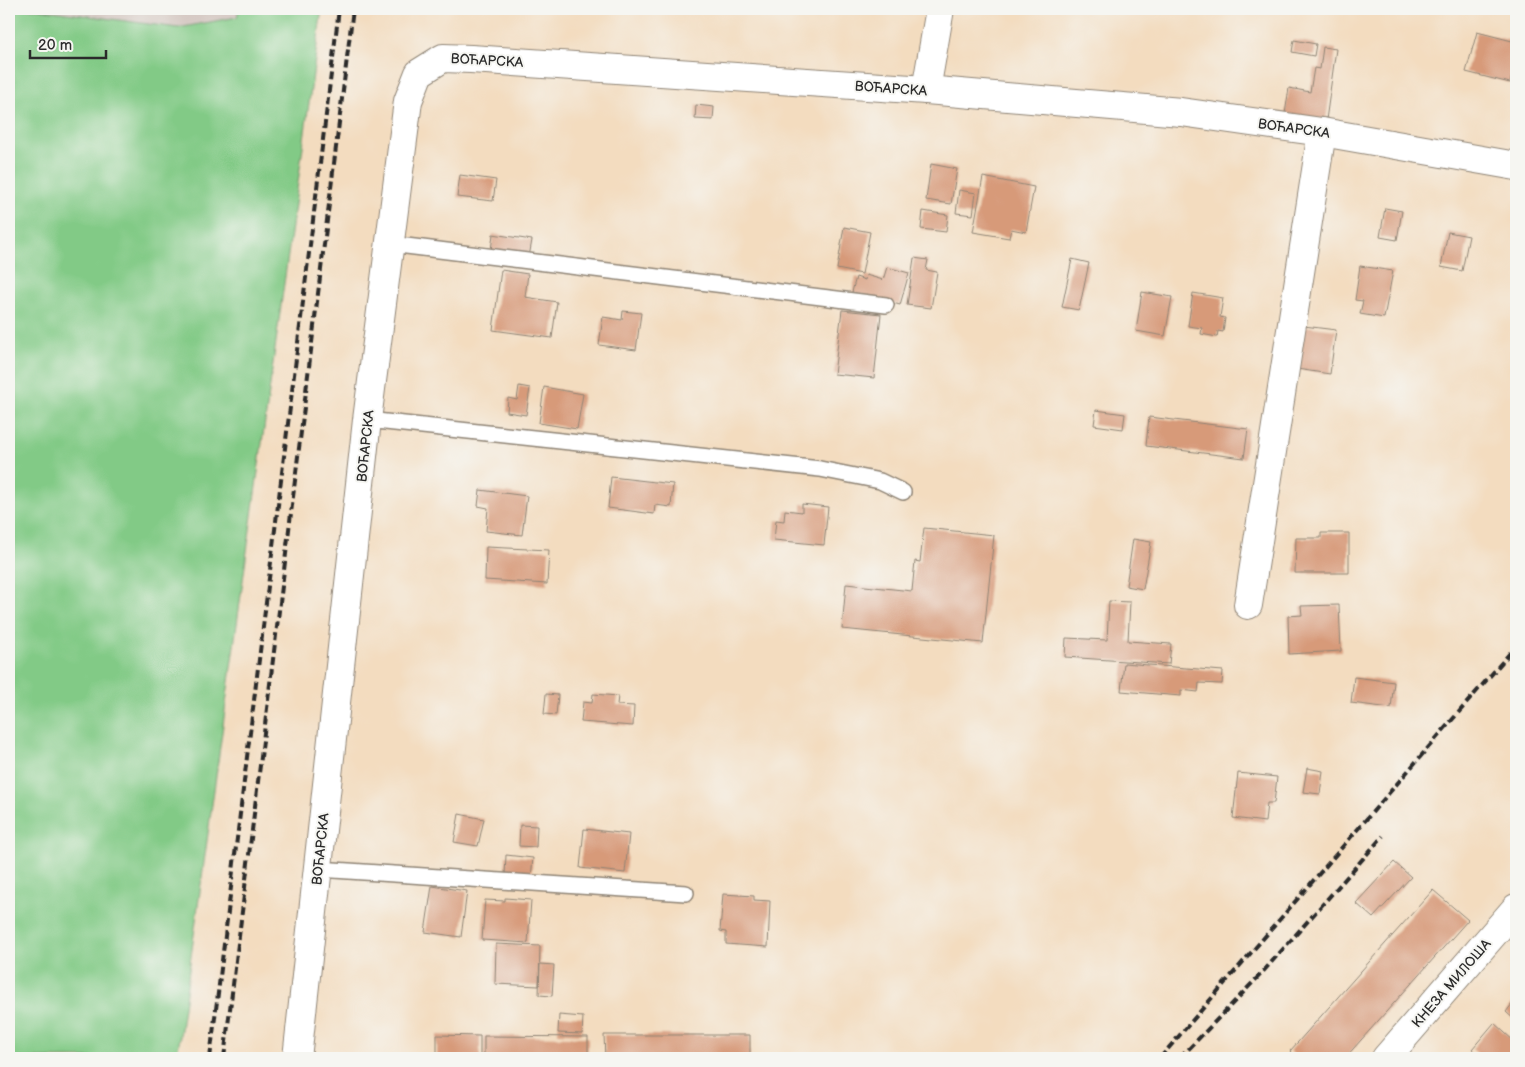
<svg xmlns="http://www.w3.org/2000/svg" width="1525" height="1067" font-family="'Balsamiq Sans',sans-serif">
	<style>
		.industrial { fill: #cfc0ba }
		.green { fill: #82ca86; stroke: #567a58 }
		.building { fill: #d79a79 }
		.lines { fill: none; stroke-linecap: round; stroke-linejoin: round }
		.service-casing { stroke: #8f8475; stroke-width: 18 }
		.minor-casing { stroke: #8f8475; stroke-width: 30 }
		.secondary-casing { stroke: #8f8475; stroke-width: 30 }
		.service { stroke: #fff; stroke-width: 15 }
		.minor { stroke: #fff; stroke-width: 28 }
		.secondary { stroke: #fff; stroke-width: 28 }
		.rail { stroke: #2b2b2b; stroke-width: 4; stroke-dasharray: 8 4; stroke-linecap: butt }
		.labels { text-anchor: middle; stroke-width: 4; stroke-linejoin: round; paint-order: stroke }
		.street-label { font-size: 14px; fill: #2b2b2b; stroke: #f6f6f2 }
	</style>
	<rect width="100%" height="100%" fill="#f6f6f2"/>
	<filter id="ink" filterUnits="userSpaceOnUse"><feTurbulence type="fractalNoise" baseFrequency=".02" numOctaves="2"/><feDisplacementMap in="SourceGraphic" scale="10" xChannelSelector="R" yChannelSelector="G"/><feConvolveMatrix kernelMatrix="1 2 1 2 8 2 1 2 1" color-interpolation-filters="sRGB"/></filter>
	<filter id="wash" filterUnits="userSpaceOnUse"><feTurbulence type="fractalNoise" baseFrequency=".0096" numOctaves="4" result="noise"/><feDisplacementMap in="SourceGraphic" scale="20" xChannelSelector="R" yChannelSelector="G"/><feGaussianBlur stdDeviation="1.12" result="paint"/><feColorMatrix in="noise" values="0 0 0 0 0 0 0 0 0 0 0 0 0 0 0 0 0 1.4 0 .05"/><feComposite in="paint" operator="in"/></filter>
	<g filter="url(#wash)">
		<rect width="100%" height="100%" fill="#f3dcbf"/>
		<!-- industrial -->
		<path class="industrial" d="M37 9H239L237 17 178 28Z"/>
		<!-- green -->
		<path class="green" d="M9 9H37L178 28 237 17 239 9H322L177 1058H9Z"/>
		<g id="blocks">
			<!-- building -->
			<g class="building">
				<path d="M1477 32 1516 42V59L1510 83 1466 72Z"/>
				<path d="M1294 40 1316 44 1314 56 1292 52Z"/>
				<path d="M1323 47 1336 49 1326 120 1285 114 1289 88 1310 92 1314 68 1320 69Z"/>
				<path d="M696 105 714 107 713 120 695 119Z"/>
				<path d="M931 164 957 169 951 204 926 200Z"/>
				<path d="M460 175 496 180 493 201 457 197Z"/>
				<path d="M983 177 1034 187 1026 232 1011 229 1009 238 973 232Z"/>
				<path d="M959 190 976 193 973 215 956 213Z"/>
				<path d="M1385 208 1402 211 1397 240 1380 237Z"/>
				<path d="M923 211 948 215 946 232 921 229Z"/>
				<path d="M844 227 870 232 862 274 837 269Z"/>
				<path d="M1448 232 1469 236 1462 271 1441 267Z"/>
				<path d="M493 234 532 240 529 257 491 251Z"/>
				<path d="M914 258 928 260 926 270 937 272 931 308 907 305Z"/>
				<path d="M1072 259 1089 263 1079 310 1062 307Z"/>
				<path d="M1360 266 1393 271 1384 318 1360 314 1363 301 1355 300Z"/>
				<path d="M887 267 909 273 900 305 852 292 856 277 865 280 866 275 883 280Z"/>
				<path d="M501 270 528 274 525 297 557 302 552 338 493 330Z"/>
				<path d="M1142 292 1172 297 1165 336 1136 331Z"/>
				<path d="M1193 293 1223 298 1220 317 1225 318 1223 332 1218 331 1217 337 1201 334 1202 328 1188 326Z"/>
				<path d="M842 310 881 314 874 378 834 374Z"/>
				<path d="M623 311 641 313 636 350 599 345 603 317 622 320Z"/>
				<path d="M1296 325 1336 330 1330 374 1290 368Z"/>
				<path d="M519 386 530 388 526 415 507 412 508 398 517 400Z"/>
				<path d="M544 387 583 394 577 429 539 423Z"/>
				<path d="M1096 410 1125 414 1123 429 1094 425Z"/>
				<path d="M1149 417 1248 429 1244 458 1146 446Z"/>
				<path d="M611 477 673 484 671 507 655 505 654 514 608 508Z"/>
				<path d="M480 490 527 496 522 535 486 531 488 508 478 506Z"/>
				<path d="M802 504 828 507 824 545 774 540 776 520 784 521 785 510 802 512Z"/>
				<path d="M924 528 994 535 983 643 842 629 846 584 912 591 915 561 920 562Z"/>
				<path d="M1321 533H1349V573H1295L1296 538H1321Z"/>
				<path d="M1133 539 1151 542 1143 589 1126 586Z"/>
				<path d="M486 547 549 550 547 584 485 580Z"/>
				<path d="M1109 601 1130 602 1128 641 1171 644 1169 664 1065 657 1066 638 1107 640Z"/>
				<path d="M1339 605 1341 651 1289 654 1288 616 1302 615 1301 606Z"/>
				<path d="M1124 663 1223 671 1222 684 1199 683 1198 692 1181 690V696L1121 691Z"/>
				<path d="M1354 677 1394 682 1391 708 1351 703Z"/>
				<path d="M546 694 558 695 556 715 544 714Z"/>
				<path d="M593 694 618 696 617 705 634 706 633 726 581 722 583 702 592 703Z"/>
				<path d="M1307 768 1323 771 1320 794 1303 792Z"/>
				<path d="M1238 773 1277 777 1274 803H1267L1265 822 1233 818Z"/>
				<path d="M459 814 484 819 478 846 454 842Z"/>
				<path d="M520 825 537 826 536 847 519 846Z"/>
				<path d="M584 829 629 834 625 873 580 868Z"/>
				<path d="M506 855 533 858 531 878 505 876Z"/>
				<path d="M1394 862 1411 877 1373 918 1356 903Z"/>
				<path d="M432 886 467 891 461 937 425 932Z"/>
				<path d="M1433 890 1468 920 1345 1058H1297L1290 1051Z"/>
				<path d="M723 894 754 896V900L770 901 768 947 726 944V932L720 931Z"/>
				<path d="M505 898 531 900 528 943 482 940 485 900 505 901Z"/>
				<path d="M496 944 540 946 539 986 495 984Z"/>
				<path d="M540 964 554 965 552 996 539 995Z"/>
				<path d="M1516 999V1021L1506 1012Z"/>
				<path d="M559 1015 583 1017 582 1034 558 1033Z"/>
				<path d="M1494 1023 1515 1042 1512 1046 1516 1050V1058H1482L1472 1049Z"/>
				<path d="M437 1035 480 1036V1058H437Z"/>
				<path d="M604 1035H750V1058H605Z"/>
				<path d="M484 1036 588 1037V1058H484Z"/>
			</g>
		</g>
	</g>
	<g filter="url(#ink)">
		<use href="#blocks" fill-opacity="0" stroke="#8f8475" stroke-width="1"/>
		<g class="lines">
			<!-- service casing -->
			<g class="service-casing">
				<g id="service">
					<path d="M390 244 886 305"/>
					<path d="M367 420 820 469 880 481 903 492"/>
					<path d="M318 869 686 893"/>
				</g>
			</g>
			<!-- minor casing -->
			<g class="minor-casing">
				<g id="minor">
					<path d="M926 90 940 9"/>
					<path d="M1248 605 1322 132"/>
					<path d="M297 1058 367 420 408 101 419 73 443 58 471 59 926 90 1181 112 1322 132 1516 166"/>
				</g>
			</g>
			<!-- secondary casing -->
			<g class="secondary-casing">
				<path id="secondary" d="M1386 1058 1516 908"/>
			</g>
			<!-- service -->
			<use href="#service" class="service"/>
			<!-- minor -->
			<use href="#minor" class="minor"/>
			<!-- secondary -->
			<use href="#secondary" class="secondary"/>
			<!-- rail -->
			<g class="rail">
				<path d="M210 1058 339 9"/>
				<path d="M224 1058 353 9"/>
				<path d="M1160 1058 1516 646"/>
				<path d="M1180 1058 1261 974 1383 836"/>
			</g>
		</g>
	</g>
	<g class="labels">
		<!-- street labels -->
		<g class="street-label">
			<text transform="translate(487 60) rotate(3)" y="5">ВОЋАРСКА</text>
			<text transform="translate(891 88) rotate(4)" y="5">ВОЋАРСКА</text>
			<text transform="translate(1294 128) rotate(8)" y="5">ВОЋАРСКА</text>
			<text transform="translate(365 446) rotate(-84)" y="5">ВОЋАРСКА</text>
			<text transform="translate(320 849) rotate(-84)" y="5">ВОЋАРСКА</text>
			<text transform="translate(1451 983) rotate(-49)" y="5">КНЕЗА МИЛОША</text>
		</g>
	</g>
	<!-- margin -->
	<rect width="1525" height="1067" fill="none" stroke="#f6f6f2" stroke-width="30"/>
	<!-- scale -->
	<path d="M30 50v8h76v-8" fill="none" stroke="#2b2b2b" stroke-width="2.5"/>
	<text x="38" y="50" font-size="15" fill="#2b2b2b" stroke="#f6f6f2" stroke-width="4" paint-order="stroke">20 m</text>
</svg>
